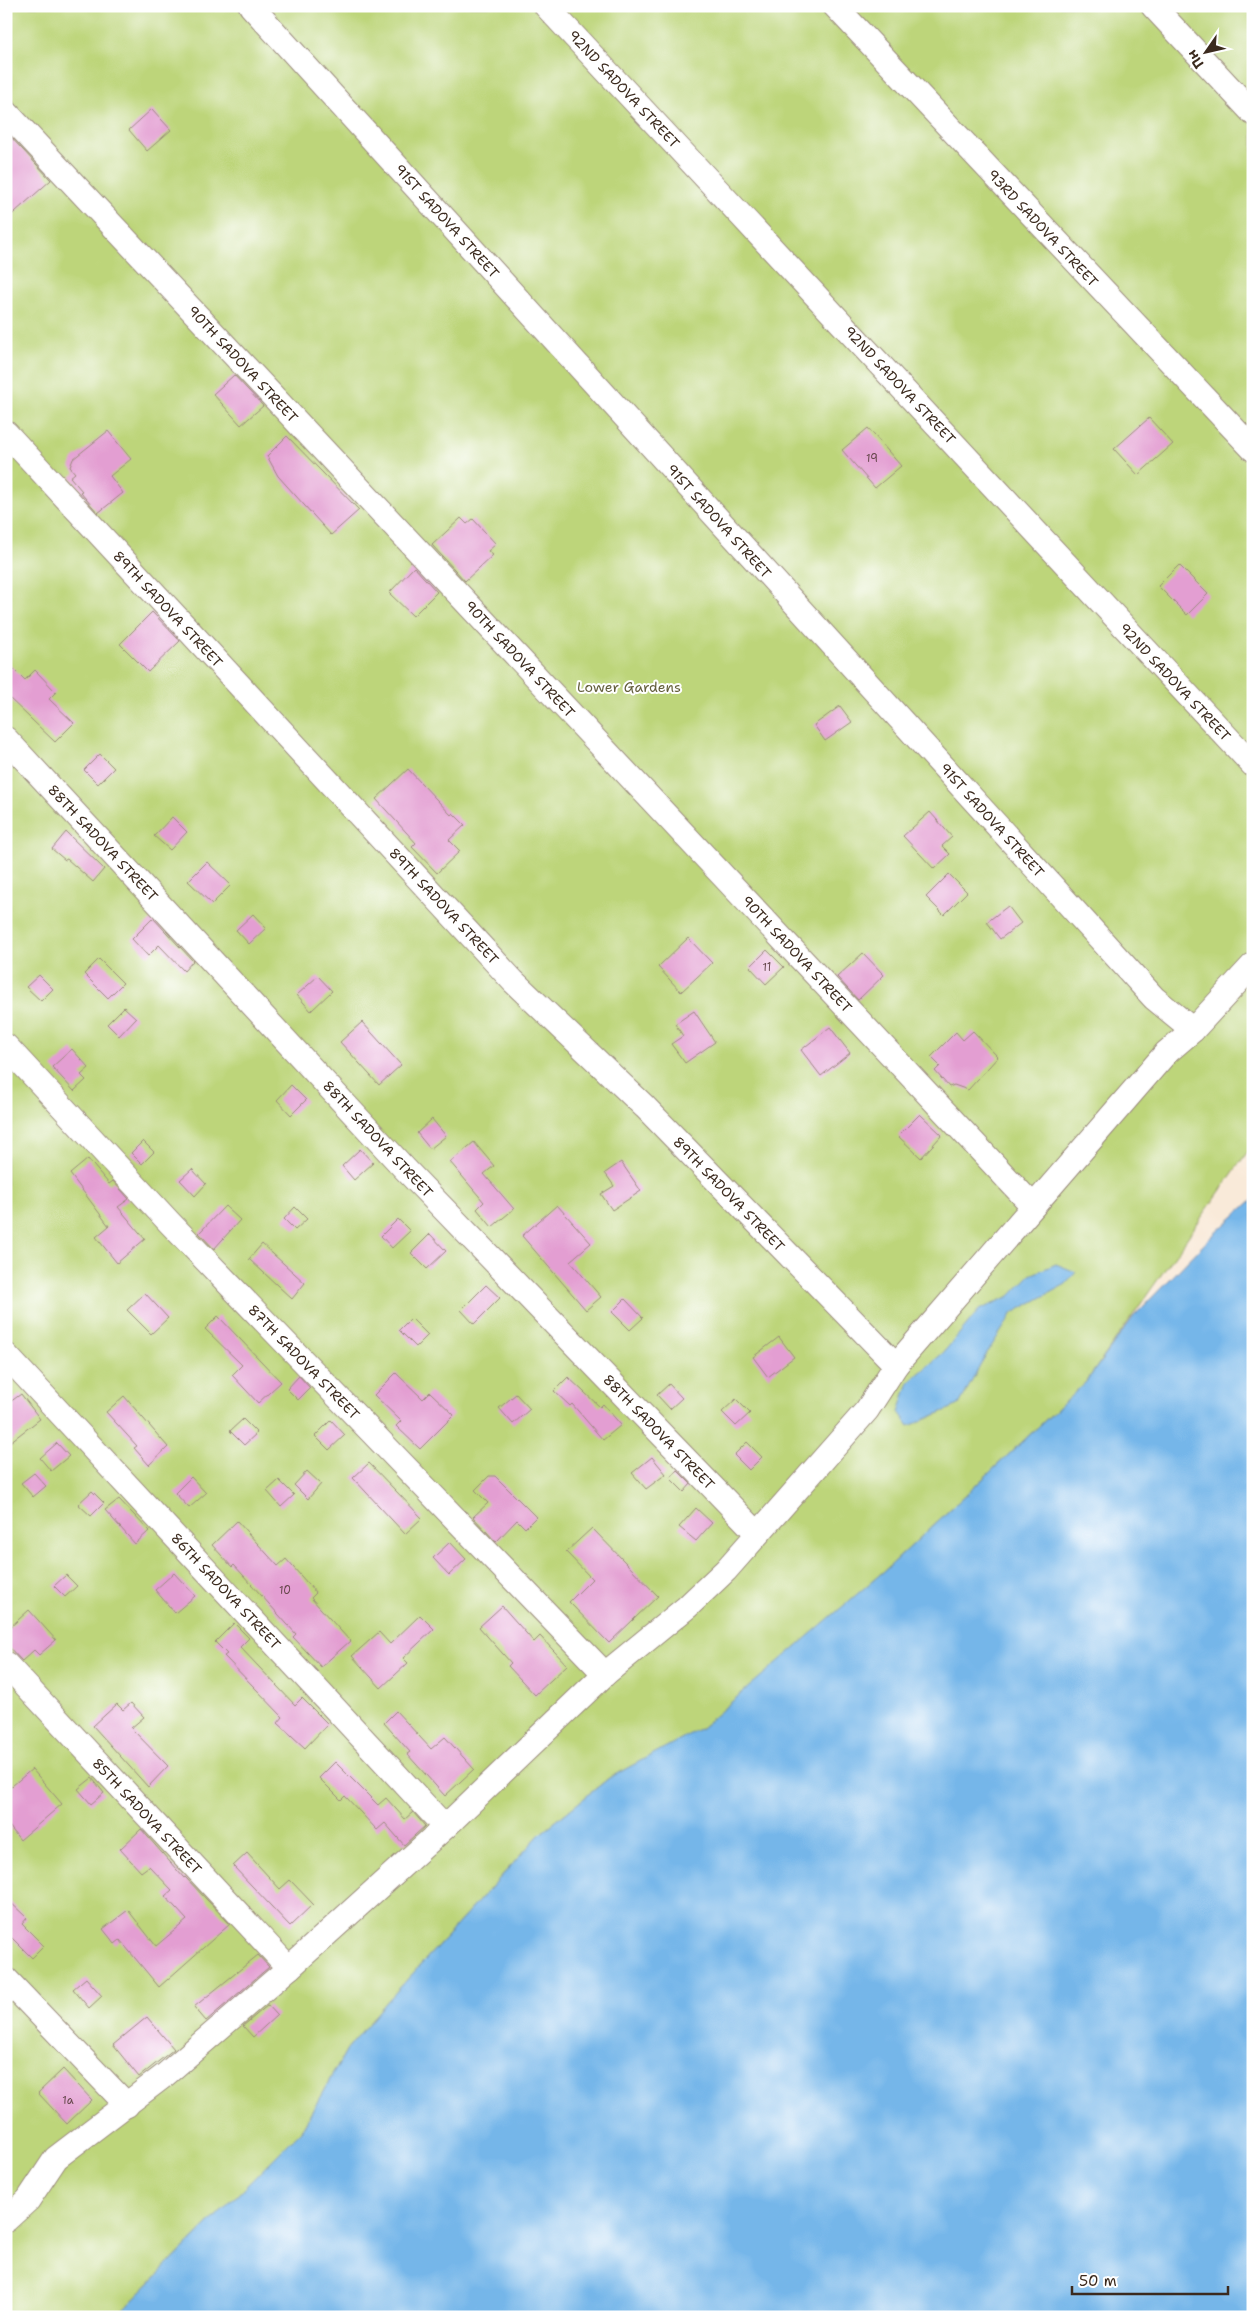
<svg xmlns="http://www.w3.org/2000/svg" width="1259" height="2323" font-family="'Shantell Sans',sans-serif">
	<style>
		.green { fill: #bdd57a; stroke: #7c804c }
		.water { fill: #74b6e9; stroke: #587084 }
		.building { fill: #e39ed2 }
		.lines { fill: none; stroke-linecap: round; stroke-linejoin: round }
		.street-casing { stroke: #9a8a7c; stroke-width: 26 }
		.street { stroke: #fff; stroke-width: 24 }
		.labels { text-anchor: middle; stroke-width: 4; stroke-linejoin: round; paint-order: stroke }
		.number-label { font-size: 11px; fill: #65474b }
		.street-label { font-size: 14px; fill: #3b2a1e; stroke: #fff }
		.park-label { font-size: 14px; fill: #625d3a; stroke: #fff }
	</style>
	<rect width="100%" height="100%" fill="#fff"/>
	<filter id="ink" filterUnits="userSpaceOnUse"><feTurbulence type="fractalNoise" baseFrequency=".02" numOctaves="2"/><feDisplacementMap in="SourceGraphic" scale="10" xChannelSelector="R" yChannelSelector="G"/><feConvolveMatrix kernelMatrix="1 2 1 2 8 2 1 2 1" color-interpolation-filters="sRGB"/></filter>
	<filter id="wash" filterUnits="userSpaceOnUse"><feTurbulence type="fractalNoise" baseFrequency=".0096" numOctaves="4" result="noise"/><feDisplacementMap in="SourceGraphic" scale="20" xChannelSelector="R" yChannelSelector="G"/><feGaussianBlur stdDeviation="1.12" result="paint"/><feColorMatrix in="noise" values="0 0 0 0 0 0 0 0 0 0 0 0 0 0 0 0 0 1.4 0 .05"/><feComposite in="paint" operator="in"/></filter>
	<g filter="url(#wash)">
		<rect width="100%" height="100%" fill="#f9ead9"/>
		<!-- green -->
		<path class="green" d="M6 6H1253V1144L1086 1382 891 1565 732 1704 701 1728 675 1744 609 1778 540 1834 384 2005 347 2049 301 2131 116 2317H6Z"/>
		<!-- water -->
		<g class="water">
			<path d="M1253 1199V2317H116L301 2131 347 2049 384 2005 540 1834 609 1778 701 1728 891 1565 1086 1382 1134 1316 1213 1235Z"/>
			<path d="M1056 1264 1076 1272 1066 1284 1013 1313 987 1353 959 1405 909 1426 899 1412 909 1382 943 1353 979 1310 1010 1296 1030 1275Z"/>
		</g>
		<g id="blocks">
			<!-- building -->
			<g class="building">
				<path d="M152 109 171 130 147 151 129 130Z"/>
				<path d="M8 134 51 180 6 220V136Z"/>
				<path d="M234 375 263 406 241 425 213 394Z"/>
				<path d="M1149 418 1173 444 1138 475 1114 449Z"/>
				<path d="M868 428 901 466 875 488 842 450Z"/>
				<path d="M108 431 131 459 110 476 123 493 98 513 80 492 82 491 70 477 75 473 70 467 73 459Z"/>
				<path d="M287 436 359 510 331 535 278 476 267 456Z"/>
				<path d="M461 518 467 524 473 519 496 544 488 551 493 555 465 581 432 545Z"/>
				<path d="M1179 565 1208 594 1187 615 1158 586Z"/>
				<path d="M414 567 437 592 413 616 389 593Z"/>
				<path d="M152 612 180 641 148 672 120 644Z"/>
				<path d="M6 661 25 680 35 670 56 692 49 699 74 723 55 742 6 695Z"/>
				<path d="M840 706 852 722 825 741 814 725Z"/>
				<path d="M100 754 114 768 98 784 84 770Z"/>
				<path d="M408 769 451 815 453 813 465 825 449 840 460 851 437 873 412 847 416 843 376 799Z"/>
				<path d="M930 812 952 837 942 846 950 854 934 869 903 836Z"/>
				<path d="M172 817 187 832 170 850 154 836Z"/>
				<path d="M66 832 104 869 93 882 67 859 65 860 52 849Z"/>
				<path d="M207 862 231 885 212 904 188 881Z"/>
				<path d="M949 874 967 892 944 915 926 897Z"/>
				<path d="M1008 906 1021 923 1000 939 987 922Z"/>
				<path d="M253 914 266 928 249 944 236 930Z"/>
				<path d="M153 918 193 961 184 971 159 945 148 956 132 939Z"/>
				<path d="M688 938 712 963 681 992 658 967Z"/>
				<path d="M767 950 784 967 766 984 750 967Z"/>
				<path d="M863 953 884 975 858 1000 837 977Z"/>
				<path d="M99 959 123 983 108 998 84 974Z"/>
				<path d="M39 975 53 989 41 1001 26 987Z"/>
				<path d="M318 976 332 991 311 1011 297 995Z"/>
				<path d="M124 1007 136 1018 119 1036 107 1024Z"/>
				<path d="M694 1011 715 1042 685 1063 671 1044 683 1036 675 1024Z"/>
				<path d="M362 1022 401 1065 379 1085 340 1042Z"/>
				<path d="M830 1027 850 1053 821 1076 801 1050Z"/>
				<path d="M973 1031 998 1057 968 1090 954 1085 949 1087 935 1071 940 1066 931 1057 956 1032 963 1040Z"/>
				<path d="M72 1049 89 1068 81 1075 86 1080 74 1091 52 1067Z"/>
				<path d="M291 1085 306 1100 291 1115 277 1100Z"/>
				<path d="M920 1114 942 1135 921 1158 898 1136Z"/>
				<path d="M432 1119 446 1136 430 1149 417 1133Z"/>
				<path d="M143 1141 154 1152 142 1164 131 1153Z"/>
				<path d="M474 1142 494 1166 484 1174 514 1209 492 1227 477 1209 484 1202 450 1162Z"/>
				<path d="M360 1149 373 1163 354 1180 342 1166Z"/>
				<path d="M88 1159 109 1184 113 1181 129 1199 118 1207 145 1239 117 1263 96 1237 109 1226 70 1174Z"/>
				<path d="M621 1162 641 1191 612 1210 601 1194 614 1186 605 1173Z"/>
				<path d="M192 1169 206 1184 195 1196 180 1180Z"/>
				<path d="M557 1205 591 1243 570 1261 601 1297 586 1310 522 1236Z"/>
				<path d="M225 1206 240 1220 214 1249 199 1233Z"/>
				<path d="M295 1207 307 1219 295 1230 284 1219Z"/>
				<path d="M398 1219 410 1231 392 1248 381 1236Z"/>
				<path d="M430 1234 446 1251 427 1269 411 1253Z"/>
				<path d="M262 1244 305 1283 292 1299 249 1259Z"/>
				<path d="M486 1285 500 1298 474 1324 461 1310Z"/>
				<path d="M145 1293 168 1318 151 1334 127 1310Z"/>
				<path d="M625 1299 643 1318 630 1330 612 1312Z"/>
				<path d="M218 1316 281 1382 258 1403 232 1375 242 1365 205 1329Z"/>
				<path d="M411 1318 428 1335 416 1347 399 1330Z"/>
				<path d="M779 1337 794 1357 768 1377 753 1357Z"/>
				<path d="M396 1373 423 1399 430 1392 454 1415 420 1449 396 1426 401 1421 374 1395Z"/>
				<path d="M299 1376 310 1388 298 1400 287 1389Z"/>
				<path d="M568 1377 600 1407 603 1404 621 1425 603 1440 572 1404 570 1406 554 1391Z"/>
				<path d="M669 1384 682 1398 670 1409 657 1395Z"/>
				<path d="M21 1394 40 1419 6 1445V1405Z"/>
				<path d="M516 1394 530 1409 513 1424 499 1408Z"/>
				<path d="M124 1396 168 1447 149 1465 134 1448 137 1446 106 1412Z"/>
				<path d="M736 1399 750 1413 736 1426 722 1412Z"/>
				<path d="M243 1419 257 1433 244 1445 230 1431Z"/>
				<path d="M331 1420 345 1435 329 1450 315 1436Z"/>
				<path d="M747 1442 762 1457 749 1470 734 1455Z"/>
				<path d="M57 1443 69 1456 51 1471 40 1458Z"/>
				<path d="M652 1457 666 1474 646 1489 632 1473Z"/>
				<path d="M369 1463 422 1518 405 1534 353 1478Z"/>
				<path d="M677 1470 691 1484 684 1492 670 1478Z"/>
				<path d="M307 1471 321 1484 308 1499 294 1485Z"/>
				<path d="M34 1473 46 1486 33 1497 21 1483Z"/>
				<path d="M489 1476H495L536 1517 525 1528 517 1520 496 1542 473 1517 488 1503 475 1490Z"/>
				<path d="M191 1477 206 1493 189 1508 175 1493Z"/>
				<path d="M279 1480 294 1495 281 1507 267 1491Z"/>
				<path d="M92 1491 104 1503 91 1516 78 1504Z"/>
				<path d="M119 1499 149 1531 135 1544 105 1510Z"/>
				<path d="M696 1508 712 1523 696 1541 679 1527Z"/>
				<path d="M237 1521 278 1566 286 1559 316 1593 311 1598 350 1641 321 1667 293 1637 296 1634 234 1565 232 1567 212 1545Z"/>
				<path d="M592 1528 658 1596 609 1643 569 1602 592 1579 566 1552Z"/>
				<path d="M450 1542 466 1559 449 1575 433 1558Z"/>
				<path d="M174 1573 195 1596 175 1613 155 1590Z"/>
				<path d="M66 1575 77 1586 65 1597 54 1586Z"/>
				<path d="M502 1606 534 1642 540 1636 567 1665 535 1695 508 1666 511 1663 479 1627Z"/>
				<path d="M29 1610 56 1640 39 1655 34 1650 22 1661 6 1644V1631Z"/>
				<path d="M420 1615 434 1629 403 1658 408 1663 381 1688 352 1656 379 1632 390 1644Z"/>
				<path d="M234 1623 249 1638 240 1647 295 1705 302 1698 328 1724 305 1748 278 1723 283 1717 224 1656 227 1654 215 1642Z"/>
				<path d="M131 1703 144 1717 131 1728 168 1766 148 1787 93 1726 117 1704 123 1710Z"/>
				<path d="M396 1711 431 1749 445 1737 474 1769 445 1796 407 1754 410 1752 384 1723Z"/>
				<path d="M335 1762 378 1805 386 1798 405 1819 413 1812 425 1826 404 1845 385 1823 377 1830 345 1796 341 1800 319 1778Z"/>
				<path d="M32 1769 62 1804 20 1840 6 1822V1791Z"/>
				<path d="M92 1778 104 1793 91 1804 78 1789Z"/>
				<path d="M141 1829 184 1878 185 1877 230 1924 159 1987 120 1940 115 1944 103 1929 128 1910 156 1946 187 1920 165 1896 172 1890 149 1866 141 1872 120 1849Z"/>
				<path d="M247 1853 280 1889 290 1880 313 1904 290 1926 233 1866Z"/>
				<path d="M6 1898 27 1918 22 1924 44 1946 32 1958 10 1936 6 1940Z"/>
				<path d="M258 1955 269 1967 206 2021 194 2007Z"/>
				<path d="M86 1978 102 1996 89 2008 73 1989Z"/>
				<path d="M268 2005 277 2015 253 2037 243 2026Z"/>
				<path d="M147 2017 174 2049 139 2077 113 2045Z"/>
				<path d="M63 2069 92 2100 67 2124 38 2093Z"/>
			</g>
		</g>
	</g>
	<g filter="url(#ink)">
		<use href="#blocks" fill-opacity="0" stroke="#9a8a7c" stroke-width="1"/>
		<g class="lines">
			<!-- street casing -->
			<g class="street-casing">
				<g id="street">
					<path d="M251 6 1154 998 1193 1030"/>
					<path d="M546 6 1253 765"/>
					<path d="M835 6 1253 449"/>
					<path d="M1153 6 1253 113"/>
					<path d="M6 112 1033 1206"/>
					<path d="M6 433 513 981 645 1107 896 1365"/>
					<path d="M6 739 405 1169 757 1533"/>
					<path d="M6 1046 169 1222 605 1674"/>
					<path d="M6 1355 445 1827"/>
					<path d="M6 1664 289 1968"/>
					<path d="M6 1979 127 2105"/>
					<path d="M6 2220 28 2200 56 2158 165 2075 289 1968 445 1827 605 1674 687 1607 726 1570 867 1410 896 1365 1166 1053 1193 1030 1253 965"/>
				</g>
			</g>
			<!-- street -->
			<use href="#street" class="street"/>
		</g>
	</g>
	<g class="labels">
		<!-- number labels -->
		<g class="number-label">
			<text x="872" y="462">19</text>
			<text x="767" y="971">11</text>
			<text x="285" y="1594">10</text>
			<text x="68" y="2104">1а</text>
		</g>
		<!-- street labels -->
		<g class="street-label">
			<text transform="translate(624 89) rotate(47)" y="5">92ND SADOVA STREET</text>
			<text transform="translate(447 221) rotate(48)" y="5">91ST SADOVA STREET</text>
			<text transform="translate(1043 228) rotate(47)" y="5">93RD SADOVA STREET</text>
			<text transform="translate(243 364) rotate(47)" y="5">90TH SADOVA STREET</text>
			<text transform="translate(900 385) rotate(47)" y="5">92ND SADOVA STREET</text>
			<text transform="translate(719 521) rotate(48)" y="5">91ST SADOVA STREET</text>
			<text transform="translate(168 609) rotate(47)" y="5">89TH SADOVA STREET</text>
			<text transform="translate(520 659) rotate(47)" y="5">90TH SADOVA STREET</text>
			<text transform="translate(1175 682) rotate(47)" y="5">92ND SADOVA STREET</text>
			<text transform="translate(992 820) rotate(48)" y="5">91ST SADOVA STREET</text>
			<text transform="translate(103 843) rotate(47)" y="5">88TH SADOVA STREET</text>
			<text transform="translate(444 906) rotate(47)" y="5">89TH SADOVA STREET</text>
			<text transform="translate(797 954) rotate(47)" y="5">90TH SADOVA STREET</text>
			<text transform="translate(378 1139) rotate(47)" y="5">88TH SADOVA STREET</text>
			<text transform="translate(729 1194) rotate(46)" y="5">89TH SADOVA STREET</text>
			<text transform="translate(304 1362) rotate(46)" y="5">87TH SADOVA STREET</text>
			<text transform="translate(659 1432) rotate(46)" y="5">88TH SADOVA STREET</text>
			<text transform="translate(226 1591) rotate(47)" y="5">86TH SADOVA STREET</text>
			<text transform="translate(147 1816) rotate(47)" y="5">85TH SADOVA STREET</text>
		</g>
		<!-- park labels -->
		<g class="park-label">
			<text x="629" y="692">Lower Gardens</text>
		</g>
	</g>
	<!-- margin -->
	<rect width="1259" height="2323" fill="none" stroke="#fff" stroke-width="25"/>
	<!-- north arrow -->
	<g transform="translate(1206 52) rotate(236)" stroke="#ffffff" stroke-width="4" paint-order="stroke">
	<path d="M0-4L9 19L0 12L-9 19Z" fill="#3b2a1e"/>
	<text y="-8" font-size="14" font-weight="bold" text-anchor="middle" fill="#3b2a1e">Пн</text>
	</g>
	<!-- scale -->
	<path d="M1072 2286v8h156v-8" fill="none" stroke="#3b2a1e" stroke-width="2.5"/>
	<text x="1079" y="2286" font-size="15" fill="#3b2a1e" stroke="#ffffff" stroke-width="4" paint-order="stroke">50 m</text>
</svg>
